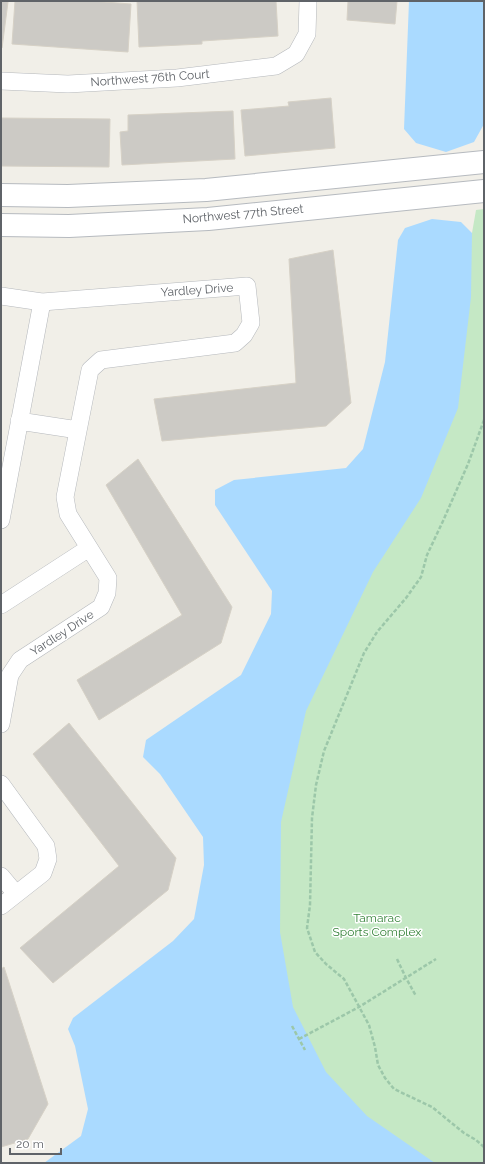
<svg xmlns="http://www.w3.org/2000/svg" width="485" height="1164" font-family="Raleway,sans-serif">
  <rect width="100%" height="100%" fill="#f1efe8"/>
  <path fill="#c5e8c5" d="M484 209V1163H423L358 1118 308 1061 269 944 275 793 472 233 476 210Z"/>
  <path fill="#aadaff" d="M409 1H484V124L474 142 446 152 416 143 404 129Z
    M432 219 461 222 472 233 471 297 458 408 421 498 373 572 306 711 281 822 280 932 293 1007 326 1072 367 1116 435 1163H44L81 1136 88 1109 75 1046 68 1029 73 1018 173 941 194 919 204 865 203 837 160 774 143 757 146 740 241 675 271 614 272 591 215 505V490L234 480 346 468 363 449 385 362 398 240 405 228Z"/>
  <path fill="#cccac5" stroke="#d6d1c6" d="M1 1 8 2 2 48H1Z
    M15 1H91L131 4 128 52 12 44Z
    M137 1H276L278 36 202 41V44L139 47Z
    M348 1H397L395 24 347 20Z
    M331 98 335 148 245 156 241 110 289 106 288 102Z
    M233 111 235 159 122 165 120 132 128 131V115Z
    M1 118 110 119 109 167 1 166Z
    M333 250 351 403 326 426 162 441 154 399 296 383 289 259Z
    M138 459 232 607 221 643 99 720 77 680 182 615 106 485Z
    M69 723 176 858 168 890 53 983 20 948 119 866 33 754Z
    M4 967 48 1104 28 1139 1 1147V969Z"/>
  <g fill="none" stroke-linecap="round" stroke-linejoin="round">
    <g stroke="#b5b8bc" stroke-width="18">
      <path id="street" d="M1 81 68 84 177 78 276 66 296 54 307 34 308 1
        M1 296 42 302 247 286 251 323 244 335 235 343 101 360 90 370 65 497 68 514 108 578 107 593 101 607 20 660 10 675 1 724
        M19 421 78 430
        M1 520 42 302
        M1 605 89 548
        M1 784 46 846 48 859 43 873 1 906
        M1 876 16 894"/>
    </g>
    <g stroke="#b6babf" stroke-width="24">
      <path id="secondary" d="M1 195 68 196 206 190 484 162
        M1 225 69 226 208 219 484 191"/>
    </g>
    <path stroke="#9cc7a9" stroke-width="2.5" stroke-dasharray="4 2" stroke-linecap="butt" d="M484 420 468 464 443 521 427 555 421 577 406 598 377 632 364 653 324 751 316 785 312 818 310 905 307 928 315 952 326 964 344 979 369 1025 375 1047 378 1065 385 1078 394 1089 432 1107 464 1133 476 1140 484 1147
      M397 959 406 978 416 996
      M292 1026 305 1050
      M299 1039 359 1007 436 959"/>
    <use href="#street" stroke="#fff" stroke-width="17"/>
    <use href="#secondary" stroke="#fff" stroke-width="22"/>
  </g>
  <g text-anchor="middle" stroke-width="3" stroke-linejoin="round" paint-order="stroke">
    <g font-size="12" fill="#5f6368" stroke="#fff">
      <text transform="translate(150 78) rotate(-4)" y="4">Northwest 76th Court</text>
      <text transform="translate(243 214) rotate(-5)" y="4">Northwest 77th Street</text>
      <text transform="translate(197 290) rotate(-4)" y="4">Yardley Drive</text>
      <text transform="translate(62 633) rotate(-33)" y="4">Yardley Drive</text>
    </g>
    <g font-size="12" fill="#348238" stroke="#fff">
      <text x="377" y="922">Tamarac<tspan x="377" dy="14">Sports Complex</tspan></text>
    </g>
  </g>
  <rect width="485" height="1164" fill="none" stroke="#5f6368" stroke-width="4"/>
  <path d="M10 1148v6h51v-6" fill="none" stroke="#5f6368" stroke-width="2"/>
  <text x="16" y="1148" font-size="12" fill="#5f6368" stroke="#ffffff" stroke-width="3" paint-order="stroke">20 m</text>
</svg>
